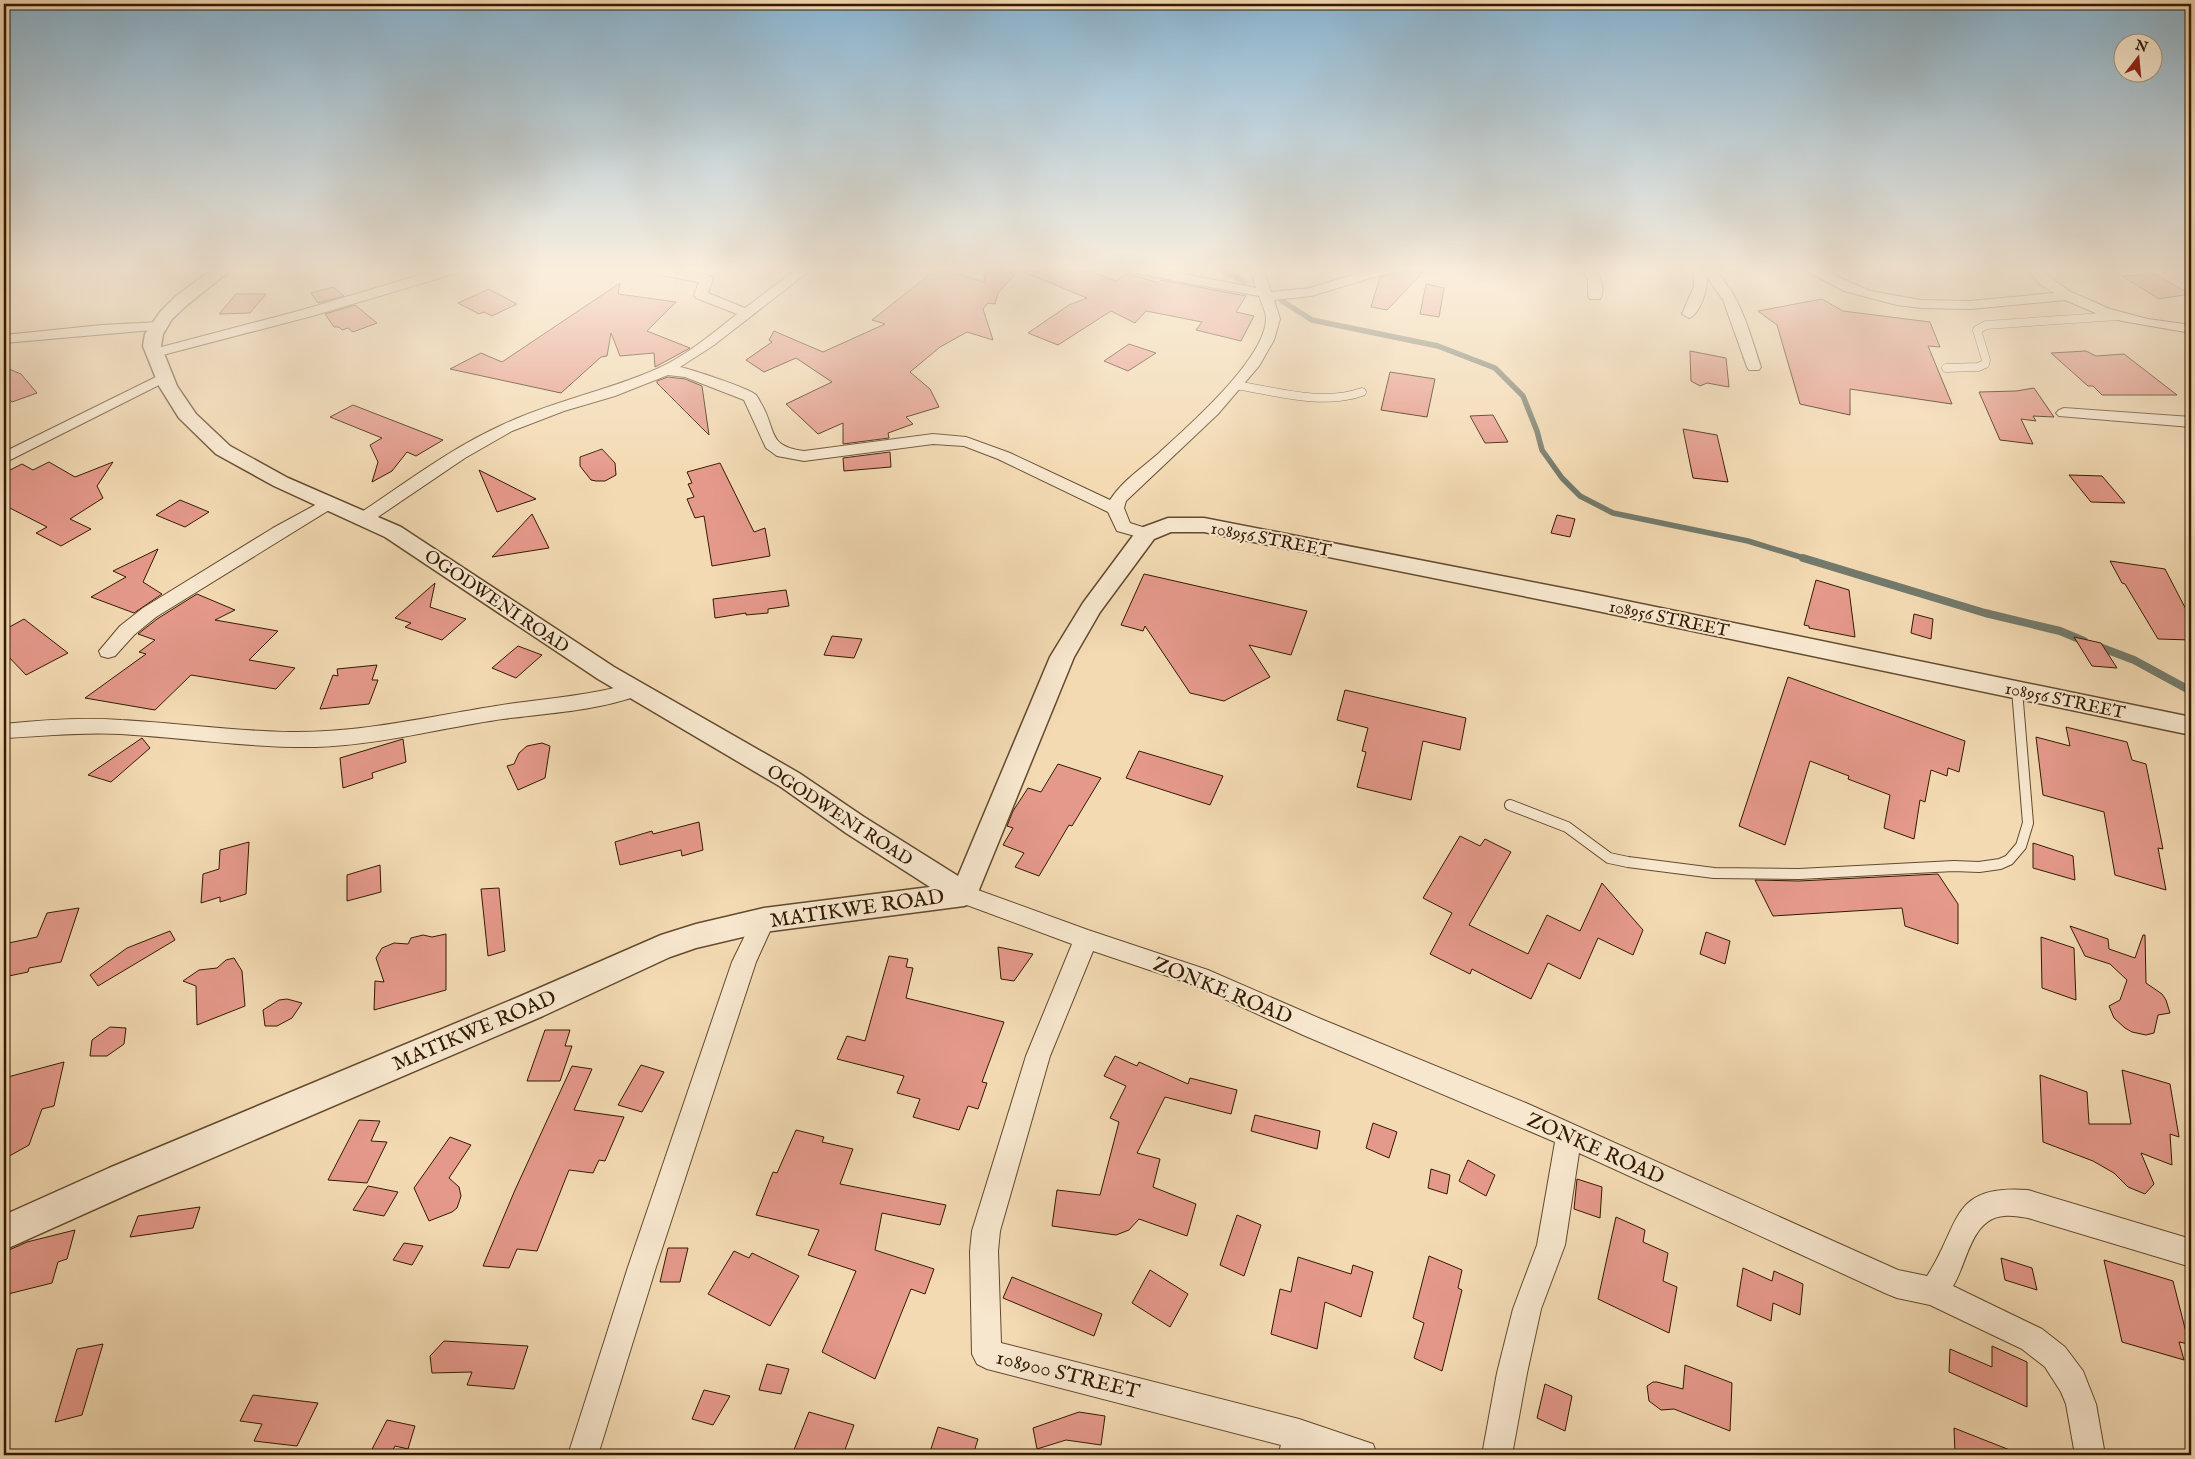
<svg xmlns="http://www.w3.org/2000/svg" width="2195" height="1459" font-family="'IM FELL English',serif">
  <rect width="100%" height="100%" fill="#f3dab3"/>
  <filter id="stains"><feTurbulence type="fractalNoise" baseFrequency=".004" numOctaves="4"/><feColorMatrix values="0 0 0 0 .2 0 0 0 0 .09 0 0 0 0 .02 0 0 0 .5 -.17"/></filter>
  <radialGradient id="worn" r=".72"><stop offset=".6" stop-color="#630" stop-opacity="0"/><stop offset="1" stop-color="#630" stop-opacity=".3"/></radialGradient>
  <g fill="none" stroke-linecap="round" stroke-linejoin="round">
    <path stroke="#737a6c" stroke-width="5.5" d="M1220 268 1245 282
      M1282 301 1312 320 1438 346 1495 368 1523 396 1537 431 1542 450 1562 478 1580 496 1613 513 1748 541 1807 559"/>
    <path stroke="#737a6c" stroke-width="8" d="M1803 558 1985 613 2060 631 2084 641
      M2097 646 2134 660 2191 691"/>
  </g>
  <path fill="#e5998b" stroke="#331a00" d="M938 268 984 282 986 268H1082L1116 281 1127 273 1158 283 1161 280 1246 296 1236 312 1254 316 1241 341 1196 330 1202 322 1146 311 1135 323 1111 311 1058 345 1028 333 1069 305 1087 298 1019 270 998 293 995 304 988 303 983 309 993 340 967 332 940 347 910 372 930 389 939 407 906 417 913 424 888 433 889 438 843 444V423L818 434 786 404 832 382 796 358 764 372 746 360 772 342 769 340 774 331 823 352 885 324 872 320Z
    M1397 268H1427L1387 310 1371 307 1380 277 1395 273Z
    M2155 274 2190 294 2159 299 2122 276Z
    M620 283 618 294 676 302 647 331 690 348 655 367 654 353 620 356 611 333 607 356 601 357 561 393 450 369 481 353 502 362Z
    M1426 284 1444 288 1439 317 1420 314Z
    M333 287 344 296 318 303 311 293Z
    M489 289 517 304 492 316 484 312 479 314 458 303Z
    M236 294H266L250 313 219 314Z
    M1822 299 1843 311 1930 322 1940 347 1928 346 1952 404 1850 389V415L1800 404 1777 325 1758 311Z
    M355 305 377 323 353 332 348 328 342 330 339 327H334L325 314Z
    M1129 344 1156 353 1128 371 1104 361Z
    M1690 351 1726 358 1729 387 1707 383 1700 386 1691 381Z
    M2086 351 2096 356 2124 354 2177 395H2102L2093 386H2088L2051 353Z
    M4 367 21 374 37 393 12 402 4 395Z
    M1390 372 1435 379 1427 417 1381 410Z
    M668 377 685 379 702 386 709 435 657 383V381Z
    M2034 388 2054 417 2033 416 2036 421 2021 419 2033 444 2000 440 1979 392 2016 391Z
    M353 405 443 440 416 456 407 452 392 471 372 482 378 462 370 445 382 438 330 417Z
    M1493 415 1508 442 1485 443 1470 416Z
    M1683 429 1717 435 1728 482 1693 478Z
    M602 449 615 463 616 475 605 481H596L591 480 580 466V457Z
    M890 452 891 467 844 471 843 458Z
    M49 462 75 477 113 462 97 486 103 498 70 519 91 529 61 546 36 533 47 527 4 505V473L22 464 33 470Z
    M720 463 754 532 765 528 770 556 712 566 704 516 695 518 687 499 694 497 688 484 692 483 687 472Z
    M479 470 536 499 497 512Z
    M2069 475 2102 476 2125 503 2091 502Z
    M180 500 209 512 185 527 156 515Z
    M532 514 549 548 492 557Z
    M1557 515 1575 519 1570 537 1551 533Z
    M158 549 143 582 162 594 134 613 91 597 126 577 113 571Z
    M2110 561 2165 569 2191 619V640L2158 639 2125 584 2122 583Z
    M1144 574 1307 611 1291 655 1249 645 1270 677 1224 701 1190 693 1145 626 1143 631 1121 625Z
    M1816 580 1849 590 1855 637 1809 628V626L1804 625Z
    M435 583 430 607 466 619 442 640 405 627 411 623 395 618Z
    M786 590 789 606 768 609V613L746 615V613L715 618 713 599Z
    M197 594 235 610 215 620 278 631 249 660 295 668 276 689 191 675 155 710 85 698 146 654 139 652 155 640 138 634 157 619Z
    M1914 614 1933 619 1931 639 1911 633Z
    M24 619 68 653 26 675 4 652V630Z
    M832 636 862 639 854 658 824 655Z
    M2074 637 2101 643 2117 668 2092 666Z
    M518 646 542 655 516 678 492 668Z
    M377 665 372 680H378L369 704 320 709 333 675 338 676 337 669Z
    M1788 677 1965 741 1959 772 1948 768 1947 776 1931 770 1925 802 1920 800 1914 839 1884 828 1890 795 1848 779 1849 776 1810 761 1785 845 1739 826Z
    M1345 690 1466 718 1460 750 1423 741 1411 800 1357 787 1366 752 1362 751 1368 728 1337 720Z
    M2066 727 2127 742 2132 760 2146 764 2163 849 2158 848 2166 890 2115 875 2104 812 2043 795 2036 737 2070 746Z
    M142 738 150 748 111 782 88 775Z
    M403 739 406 762 372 773 373 778 343 788 340 758Z
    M542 743 550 746 545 778 518 790 507 766 514 764 519 753 527 746Z
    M1139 751 1223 776 1210 805 1126 778Z
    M1058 764 1101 778 1072 826 1069 825 1039 876 1015 867 1024 853 1003 845 1013 828 1007 826 1013 811 1028 788 1041 792Z
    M699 822 703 850 682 856 681 850 620 865 615 842 652 831 653 834Z
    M1460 836 1480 846 1485 839 1511 852 1469 925 1528 954 1547 915 1580 931 1602 883 1643 930 1633 955 1598 938 1580 979 1548 963 1531 999 1472 969 1470 974 1430 954 1452 913 1423 898Z
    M249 842 246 894 220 902V897L201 903 203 874 219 869 220 850Z
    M2033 843 2073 856 2075 880 2033 868Z
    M380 865 381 892 347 901V875Z
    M1938 874 1958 904V944L1905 926 1902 908 1773 916 1755 880 1799 881Z
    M499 888 505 951 488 956 481 889Z
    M79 908 61 962 29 968 28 972 4 977V944L37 937 47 913Z
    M2070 926 2108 939 2109 949 2135 958 2143 935H2145L2146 983 2162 994 2166 1000 2170 1013 2158 1015 2154 1033 2146 1035 2132 1032 2125 1028 2114 1018 2109 1006 2120 1000 2127 980 2110 964 2085 956Z
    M170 931 175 940 98 986 90 975 127 948Z
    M1706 932 1730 941 1725 964 1700 954Z
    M446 934V990L374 1010 375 981 384 982 376 958 382 948 394 943 408 944 411 938 423 935 432 937Z
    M2041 937 2074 948 2076 1000 2042 988Z
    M998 947 1033 954 1014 981 1001 979Z
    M889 956 908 959 906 967 913 968 906 998 1004 1022 982 1082 987 1083 978 1109 968 1106 959 1130 913 1117 920 1099 897 1093 904 1076 837 1059 847 1036 865 1041Z
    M234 958 242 971 245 1006 197 1025 196 986 183 981 199 970 217 968 226 960Z
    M287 999 302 1003 292 1018 277 1026H265L263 1010 279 1000Z
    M110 1027 126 1028 124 1044 107 1056H90L92 1040Z
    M545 1030H570L565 1046H572L560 1081H527Z
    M1115 1056 1137 1066 1139 1062 1188 1084 1190 1078 1237 1090 1231 1114 1165 1097 1137 1153 1160 1159 1153 1187 1196 1204 1187 1236 1139 1219 1129 1230 1116 1235 1052 1226 1057 1190 1100 1195 1119 1122 1110 1118 1126 1086 1104 1076Z
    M64 1062 54 1106 42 1109 29 1145 4 1159V1078Z
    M641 1065 664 1072 642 1112 618 1105Z
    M572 1066 592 1069 574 1110 624 1117 605 1161 599 1160 593 1173 569 1170 537 1251 517 1249 509 1268 483 1266 515 1190Z
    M2122 1070 2170 1084 2179 1137 2170 1134 2172 1165 2141 1153 2154 1184 2145 1194 2128 1187 2114 1173 2093 1161 2043 1142 2040 1075 2087 1092 2089 1124H2131Z
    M1255 1115 1320 1131 1317 1149 1251 1131Z
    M359 1120 380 1121 371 1141 387 1142 367 1183 328 1180Z
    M1373 1123 1397 1132 1389 1158 1366 1148Z
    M796 1130 824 1137 822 1142 853 1149 840 1184 946 1205 940 1225 882 1213 875 1250 934 1269 925 1294 911 1289 875 1379 822 1352 856 1271 808 1255 819 1230 756 1215 773 1172 777 1173Z
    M450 1137 471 1145 449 1178 459 1187 461 1196 457 1208 452 1212 429 1221 414 1188Z
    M1468 1160 1495 1175 1486 1196 1459 1181Z
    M1431 1169 1450 1175 1447 1194 1428 1188Z
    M1577 1179 1602 1187 1600 1218 1574 1209Z
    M368 1186 398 1192 384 1216 353 1210Z
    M200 1207 193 1228 130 1237 138 1216Z
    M1237 1215 1261 1225 1244 1276 1220 1265Z
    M1616 1217 1645 1230 1643 1242 1668 1253 1663 1281 1677 1287 1669 1333 1598 1299Z
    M75 1230 67 1259 58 1262 52 1283 4 1295V1257L7 1256 9 1250 27 1242Z
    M404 1243 423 1246 412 1265 393 1260Z
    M668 1248H688L680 1282H660Z
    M734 1251 749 1258 752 1253 799 1276 770 1326 708 1294Z
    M1429 1256 1462 1270 1458 1288 1462 1290 1442 1371 1414 1358 1424 1323 1413 1318Z
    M1298 1257 1351 1274 1353 1265 1373 1272 1361 1317 1325 1302 1317 1349 1271 1334 1280 1289 1291 1292Z
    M2001 1258 2032 1268 2037 1290 2005 1280Z
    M2104 1260 2173 1281 2189 1344 2179 1342 2184 1360 2122 1342Z
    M1743 1268 1772 1281 1774 1271 1803 1284 1800 1315 1773 1303 1771 1321 1737 1306Z
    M1150 1270 1188 1294 1170 1327 1132 1303Z
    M1012 1277 1102 1314 1094 1336 1003 1298Z
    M444 1341 528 1346 514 1389 467 1385 472 1372 432 1373 430 1356Z
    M103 1344 82 1415 55 1422 77 1349Z
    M1992 1346 2027 1362V1407L1949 1372 1950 1349 1992 1367Z
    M767 1364 789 1369 781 1394 759 1390Z
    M1685 1365 1732 1383 1730 1431 1674 1409 1661 1410 1649 1401 1647 1386 1653 1382H1657L1683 1389Z
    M1545 1384 1572 1396 1565 1431 1537 1418Z
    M704 1390 730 1396 713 1425 692 1419Z
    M253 1395 318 1403 297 1446 254 1441 262 1424 240 1421Z
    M809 1412 854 1425 843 1455H792Z
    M1079 1412 1105 1416 1101 1445 1066 1440 1037 1449 1033 1428Z
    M387 1420 415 1426 408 1449 395 1446 390 1455H369Z
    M938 1427 978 1439 973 1455H929Z
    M1954 1428 2020 1454V1455H1955Z"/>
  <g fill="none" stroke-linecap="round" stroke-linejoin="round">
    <g stroke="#634a2d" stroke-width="9">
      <path id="service-far1" d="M1946 368 1978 367 1985 364 1986 360 1977 330 1986 325 2118 316
        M1235 385C1275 391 1322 406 1362 392"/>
    </g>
    <g stroke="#634a2d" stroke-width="12">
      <path id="service" d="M1510 805 1567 827 1609 858 1628 862 1714 873 1799 874 1954 866 1979 867 2000 864 2009 860 2021 846 2028 823 2017 690"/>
    </g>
    <g stroke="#634a2d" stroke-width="2">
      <path id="minor" d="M443 268H465L464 271 312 316 155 357 148 353 150 350 302 310Z
        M638 268H669L711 276 713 279 708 293 745 308 798 268H813L714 345 680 367C690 369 749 388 756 395 758 397 760 402 762 405 777 432 767 446 804 451L933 434 966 437 1010 453 1110 500C1122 481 1142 468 1159 453 1187 427 1268 357 1266 317 1265 310 1261 302 1259 296L1129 272 1123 268H1153L1256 288 1250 268H1263L1271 292 1310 288 1374 268H1395L1394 271 1311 296 1274 300 1280 319 1274 340 1259 366 1218 414 1126 501 1124 508 1130 523 1152 530 1155 534 1152 538 1146 539 1117 531 1108 512 998 459 964 446 933 444 804 461 777 456 766 448 744 400 685 377 668 375 615 396 564 411 512 431 465 458 369 523 363 524 357 523 355 519 357 515C404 484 451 448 502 425 552 401 608 391 659 368 687 355 713 333 737 314L696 298 694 295 699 282 644 272Z
        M1580 268H1593C1601 277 1606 288 1600 299H1590L1588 296V279Z
        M1693 268H1712C1741 294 1749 332 1761 367L1759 370H1749L1747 367 1723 300 1707 277C1708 288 1700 315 1689 318L1682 314 1694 286Z
        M1801 268H1818L1870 291 1921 300 1970 301 2054 293 2041 285 2024 268H2038L2069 291 2110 309 2148 319 2191 325V333L2122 321 2100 315 2065 300 1970 309 1921 308 1897 305 1844 291Z
        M159 322 166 326 164 329 4 343V335L102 325Z
        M164 373 169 374 171 377 169 380 4 463V452Z
        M2064 408 2191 417V427L2059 416 2056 413 2059 410Z
        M328 498 334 499 336 503 334 507 156 617 134 635 115 656 108 658 101 656 99 651 120 626 143 608 273 528Z
        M633 683 640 685 643 690 640 695C595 711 549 713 503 719 440 728 380 745 316 747 251 748 186 738 121 734 81 732 43 736 4 738V724C43 720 82 717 121 720 177 723 233 731 290 732 360 733 427 717 496 706 543 698 587 697 633 683Z
        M964 885 1088 930 1208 970 1321 1019 1526 1103 1898 1270 1927 1276C1961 1225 1949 1184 2028 1190L2191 1239V1267L2028 1218C2020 1217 2012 1215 2004 1216 1971 1218 1967 1264 1953 1286L2042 1329 2065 1347 2083 1371 2096 1404 2105 1455H2075L2066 1404 2061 1392 2045 1367 2022 1349 1930 1305 1897 1298 1887 1294 1579 1153 1565 1245 1541 1309 1527 1373 1512 1455H1482L1497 1373 1513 1309 1537 1245 1555 1142 1303 1035 1194 985 1093 951 1050 1056 1000 1231 998 1251 1001 1343 1299 1419 1373 1444 1377 1455H1317L1309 1453 1308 1455H1278L1281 1445 987 1369 977 1364 972 1354 970 1251 972 1231 1026 1056 1072 944 956 901 953 894 956 887Z
        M764 910 772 913 775 920 756 962 656 1267 598 1455H568L628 1267 732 962 756 913Z"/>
    </g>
    <g stroke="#634a2d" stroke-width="3">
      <path id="tertiary" d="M214 268H233L187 305 172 319 163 334 161 346 177 386 196 414 230 446 288 478 401 527 614 667 799 773 864 817 958 876 1050 657 1083 603 1138 529 1168 518H1204L1583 592 2191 717V735L1583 608 1204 532H1171L1154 539 1100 612 1074 657 974 902 964 906 764 932 696 948 670 957 543 1016 133 1192 4 1250V1215L109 1168 521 996 661 935 696 924 764 908 930 887 846 833 781 787 598 679 385 537 274 486 216 454 179 418 159 386 143 346 145 334 160 312 175 297Z"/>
    </g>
    <use href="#service-far1" stroke="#f7e7ce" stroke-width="8"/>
    <use href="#service" stroke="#f7e7ce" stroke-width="10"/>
    <use href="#minor" fill="#f7e7ce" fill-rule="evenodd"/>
    <use href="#tertiary" fill="#f7e7ce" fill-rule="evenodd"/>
  </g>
  <linearGradient id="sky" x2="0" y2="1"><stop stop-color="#8ab6d3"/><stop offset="0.57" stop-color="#faeedd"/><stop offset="1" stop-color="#faeedd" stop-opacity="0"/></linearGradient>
  <rect width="2195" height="473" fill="url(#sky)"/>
  <g text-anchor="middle" stroke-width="4" stroke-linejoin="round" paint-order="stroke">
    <g font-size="18" fill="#331a00" stroke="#f7e7ce">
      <text transform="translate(1271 539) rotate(11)" y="6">108956 STREET</text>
      <text transform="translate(497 601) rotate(34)" y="6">OGODWENI ROAD</text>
      <text transform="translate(1669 618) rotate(12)" y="6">108956 STREET</text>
      <text transform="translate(2065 700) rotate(12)" y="6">108956 STREET</text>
      <text transform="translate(840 815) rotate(33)" y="6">OGODWENI ROAD</text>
    </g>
    <g font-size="21" fill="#331a00" stroke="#f7e7ce">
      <text transform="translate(857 908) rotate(-8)" y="7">MATIKWE ROAD</text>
      <text transform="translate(1223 990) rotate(22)" y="7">ZONKE ROAD</text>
      <text transform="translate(474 1030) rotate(-23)" y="7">MATIKWE ROAD</text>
      <text transform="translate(1596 1148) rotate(24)" y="7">ZONKE ROAD</text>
      <text transform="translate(1068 1374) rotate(14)" y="7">108900 STREET</text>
    </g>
  </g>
  <rect width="2195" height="1459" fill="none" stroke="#f3dab3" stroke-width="20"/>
  <rect x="5" y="5" width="2185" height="1449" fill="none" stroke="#331a00" stroke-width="2.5"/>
  <rect x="10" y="10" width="2175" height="1439" fill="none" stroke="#331a00"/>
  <g transform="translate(2138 58) rotate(16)"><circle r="24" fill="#f7e7ce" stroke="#a9957c"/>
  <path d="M0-4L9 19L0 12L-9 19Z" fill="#8f2418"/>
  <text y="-8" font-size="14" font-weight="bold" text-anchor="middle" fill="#331a00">N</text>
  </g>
  <rect width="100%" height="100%" filter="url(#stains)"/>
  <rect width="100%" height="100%" fill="url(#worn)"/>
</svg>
